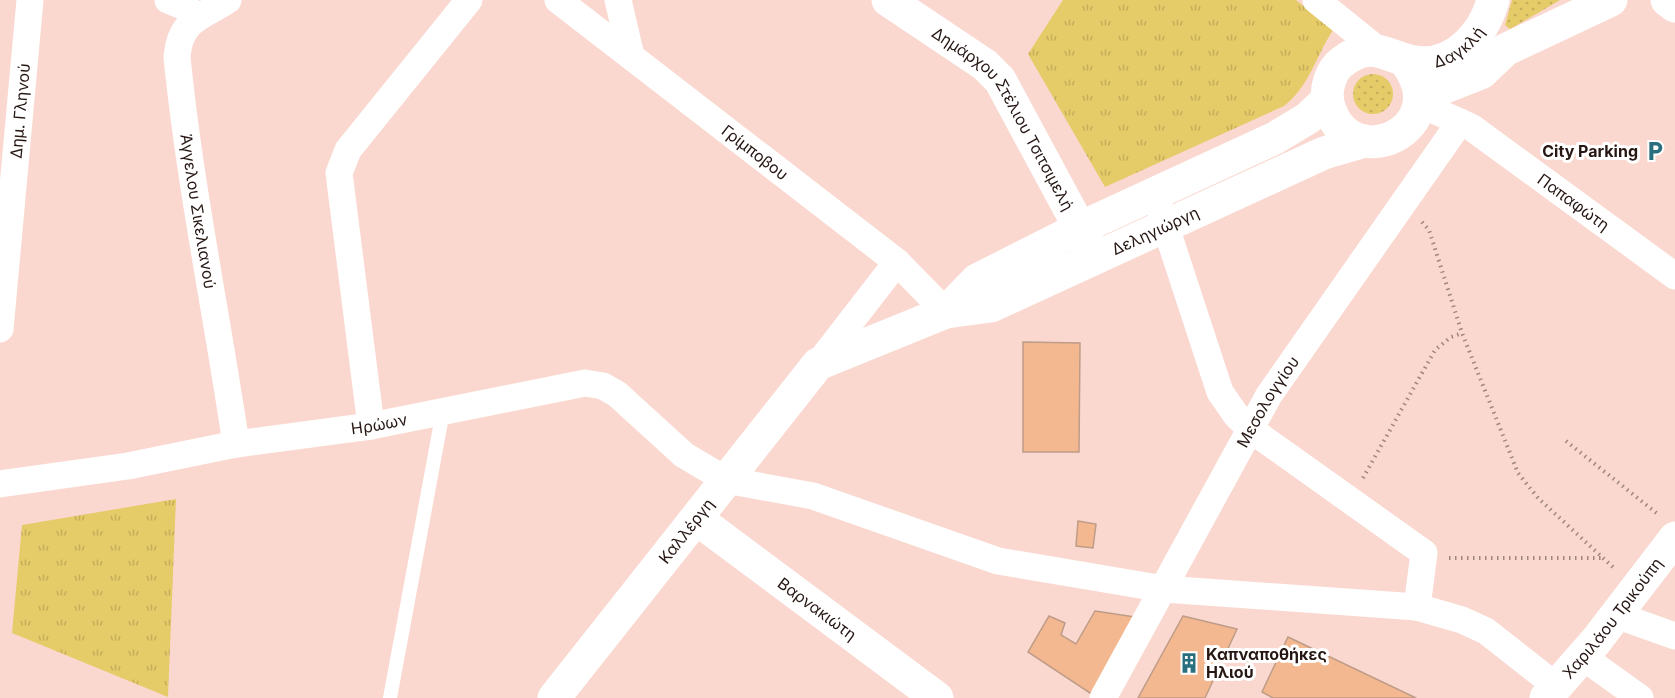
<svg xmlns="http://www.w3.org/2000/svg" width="1675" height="698" font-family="Inter,sans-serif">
  <defs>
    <pattern id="grass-dots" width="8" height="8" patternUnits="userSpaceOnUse" patternTransform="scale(1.5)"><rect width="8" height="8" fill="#e6cb69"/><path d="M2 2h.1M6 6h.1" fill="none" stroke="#c5ae5a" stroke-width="1.8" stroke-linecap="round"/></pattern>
    <pattern id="park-tufts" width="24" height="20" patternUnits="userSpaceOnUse" patternTransform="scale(1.5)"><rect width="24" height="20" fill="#e6cb69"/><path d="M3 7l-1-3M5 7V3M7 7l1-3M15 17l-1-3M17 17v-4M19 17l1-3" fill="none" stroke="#c5ae5a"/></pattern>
  </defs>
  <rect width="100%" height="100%" fill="#fad8cf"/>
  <path fill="url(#grass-dots)" d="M1512 0H1560L1510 29 1505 25Z
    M1353 94a20 20 0 1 1 40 0a20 20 0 1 1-40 0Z"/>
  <path fill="url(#park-tufts)" d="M1063 0H1296L1333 30C1316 56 1309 87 1284 106L1105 187 1028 54Z
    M176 499 168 697 12 633 22 525Z"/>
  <path fill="#f4b891" stroke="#be9c87" stroke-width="1.5" d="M1023 342 1080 343 1079 452H1023Z
    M1078 521 1096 524 1093 548 1076 546Z
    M1095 611 1142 618 1096 697 1028 652 1049 616 1065 623 1061 635 1076 644Z
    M1183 616 1237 629 1205 698H1138Z
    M1288 637 1416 698H1273L1262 692Z"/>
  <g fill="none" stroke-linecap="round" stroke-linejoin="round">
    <path stroke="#a0867f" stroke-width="4" stroke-dasharray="1.5 4.5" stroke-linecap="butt" d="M1422 222 1429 230 1462 333 1518 473 1538 498 1615 569
      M1566 441 1659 515
      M1363 478 1435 350 1451 337 1462 333
      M1449 558H1603"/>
    <path stroke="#fff" stroke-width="14" d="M390 698 443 411"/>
    <g stroke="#fff" stroke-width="27">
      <path d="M168 0 185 7 198 17"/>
      <path id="s1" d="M228 0C201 18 180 19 177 57 190 187 217 315 236 444"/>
      <path id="s2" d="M558 0 897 262 946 312"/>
      <path d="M618 0 631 56"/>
      <path d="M1316 0 1377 49"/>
      <path id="s3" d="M1420 104 1471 127 1675 276"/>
      <path d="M1159 206 1220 392 1236 415 1250 429 1424 553 1417 607"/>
      <path id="s4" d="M0 329 30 0"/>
      <path d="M818 364 897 262"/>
      <path d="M371 426 339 173 348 150 469 0"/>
      <path id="s5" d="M0 484 128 466 236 444 371 426 585 383 603 386 617 394 684 455 726 480 813 496 998 561 1164 589 1417 607 1462 620 1486 631 1556 686"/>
      <path d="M1616 615 1675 636"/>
      <path d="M1583 657 1640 698"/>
      <path id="s6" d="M1103 698 1269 395 1460 122"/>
    </g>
    <g stroke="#fff" stroke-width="33">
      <path id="s7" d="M888 0 985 65 1000 80 1090 247"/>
      <path d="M1667 0 1675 6"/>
      <path id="s8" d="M1404 60C1460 128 1348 181 1328 103 1325 89 1331 70 1342 62 1373 38 1385 57 1415 62 1454 68 1484 34 1493 0"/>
      <path d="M1420 97 1481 73 1505 50 1611 0"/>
      <path d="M946 312 977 280 1080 228 1275 138 1308 118 1327 100"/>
      <path id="s9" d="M697 519 937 698"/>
      <path id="s10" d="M554 698 818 364 946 312 991 306 1324 153 1365 141"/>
      <path id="s11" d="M1546 698 1596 641 1675 538"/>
    </g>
  </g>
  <defs>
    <g id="parking-bare" transform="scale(1.62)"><path d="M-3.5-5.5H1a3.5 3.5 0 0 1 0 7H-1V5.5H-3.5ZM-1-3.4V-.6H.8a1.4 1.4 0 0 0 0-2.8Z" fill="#2a6f7e" stroke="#fff" stroke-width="2.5" paint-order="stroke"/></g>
    <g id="building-bare" transform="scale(1.62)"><path d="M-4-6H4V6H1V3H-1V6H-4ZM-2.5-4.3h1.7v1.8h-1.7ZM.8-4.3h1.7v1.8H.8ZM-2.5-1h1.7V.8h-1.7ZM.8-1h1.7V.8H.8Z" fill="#2a6f7e" stroke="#fff" stroke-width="2.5" paint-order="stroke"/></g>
  </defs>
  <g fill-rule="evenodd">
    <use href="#parking-bare" x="1655" y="151"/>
    <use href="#building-bare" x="1189" y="663"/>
  </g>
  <g text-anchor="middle" stroke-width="6" stroke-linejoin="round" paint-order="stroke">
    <g font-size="16" fill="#261713" stroke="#fff">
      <text dy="6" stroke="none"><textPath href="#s8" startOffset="348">Δαγκλή</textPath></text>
      <text dy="6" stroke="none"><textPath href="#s4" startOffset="219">Δημ. Γληνού</textPath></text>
      <text dy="6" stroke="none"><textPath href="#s7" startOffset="170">Δημάρχου Στέλιου Τσιτσιμελή</textPath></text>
      <text dy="6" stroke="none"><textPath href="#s2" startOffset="249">Γρίμποβου</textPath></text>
      <text dy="6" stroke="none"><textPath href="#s3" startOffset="183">Παπαφώτη</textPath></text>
      <text dy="6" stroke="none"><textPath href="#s1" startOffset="237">Άγγελου Σικελιανού</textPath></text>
      <text dy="6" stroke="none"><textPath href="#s10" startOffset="790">Δεληγιώργη</textPath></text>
      <text dy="6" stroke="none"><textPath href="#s6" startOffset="339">Μεσολογγίου</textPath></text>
      <text dy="6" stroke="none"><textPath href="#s5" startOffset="384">Ηρώων</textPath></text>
      <text dy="6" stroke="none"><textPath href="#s10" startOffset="213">Καλλέργη</textPath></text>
      <text dy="6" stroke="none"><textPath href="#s9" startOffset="150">Βαρνακιώτη</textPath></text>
      <text dy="6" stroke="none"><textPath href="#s11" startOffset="104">Χαριλάου Τρικούπη</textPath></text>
    </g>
    <g font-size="16" font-weight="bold" fill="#261713" stroke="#fff" text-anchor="end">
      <text x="1638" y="157">City Parking</text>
      <text x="1206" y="660" text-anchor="start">Καπναποθήκες<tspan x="1206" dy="18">Ηλιού</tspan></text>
    </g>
  </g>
</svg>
